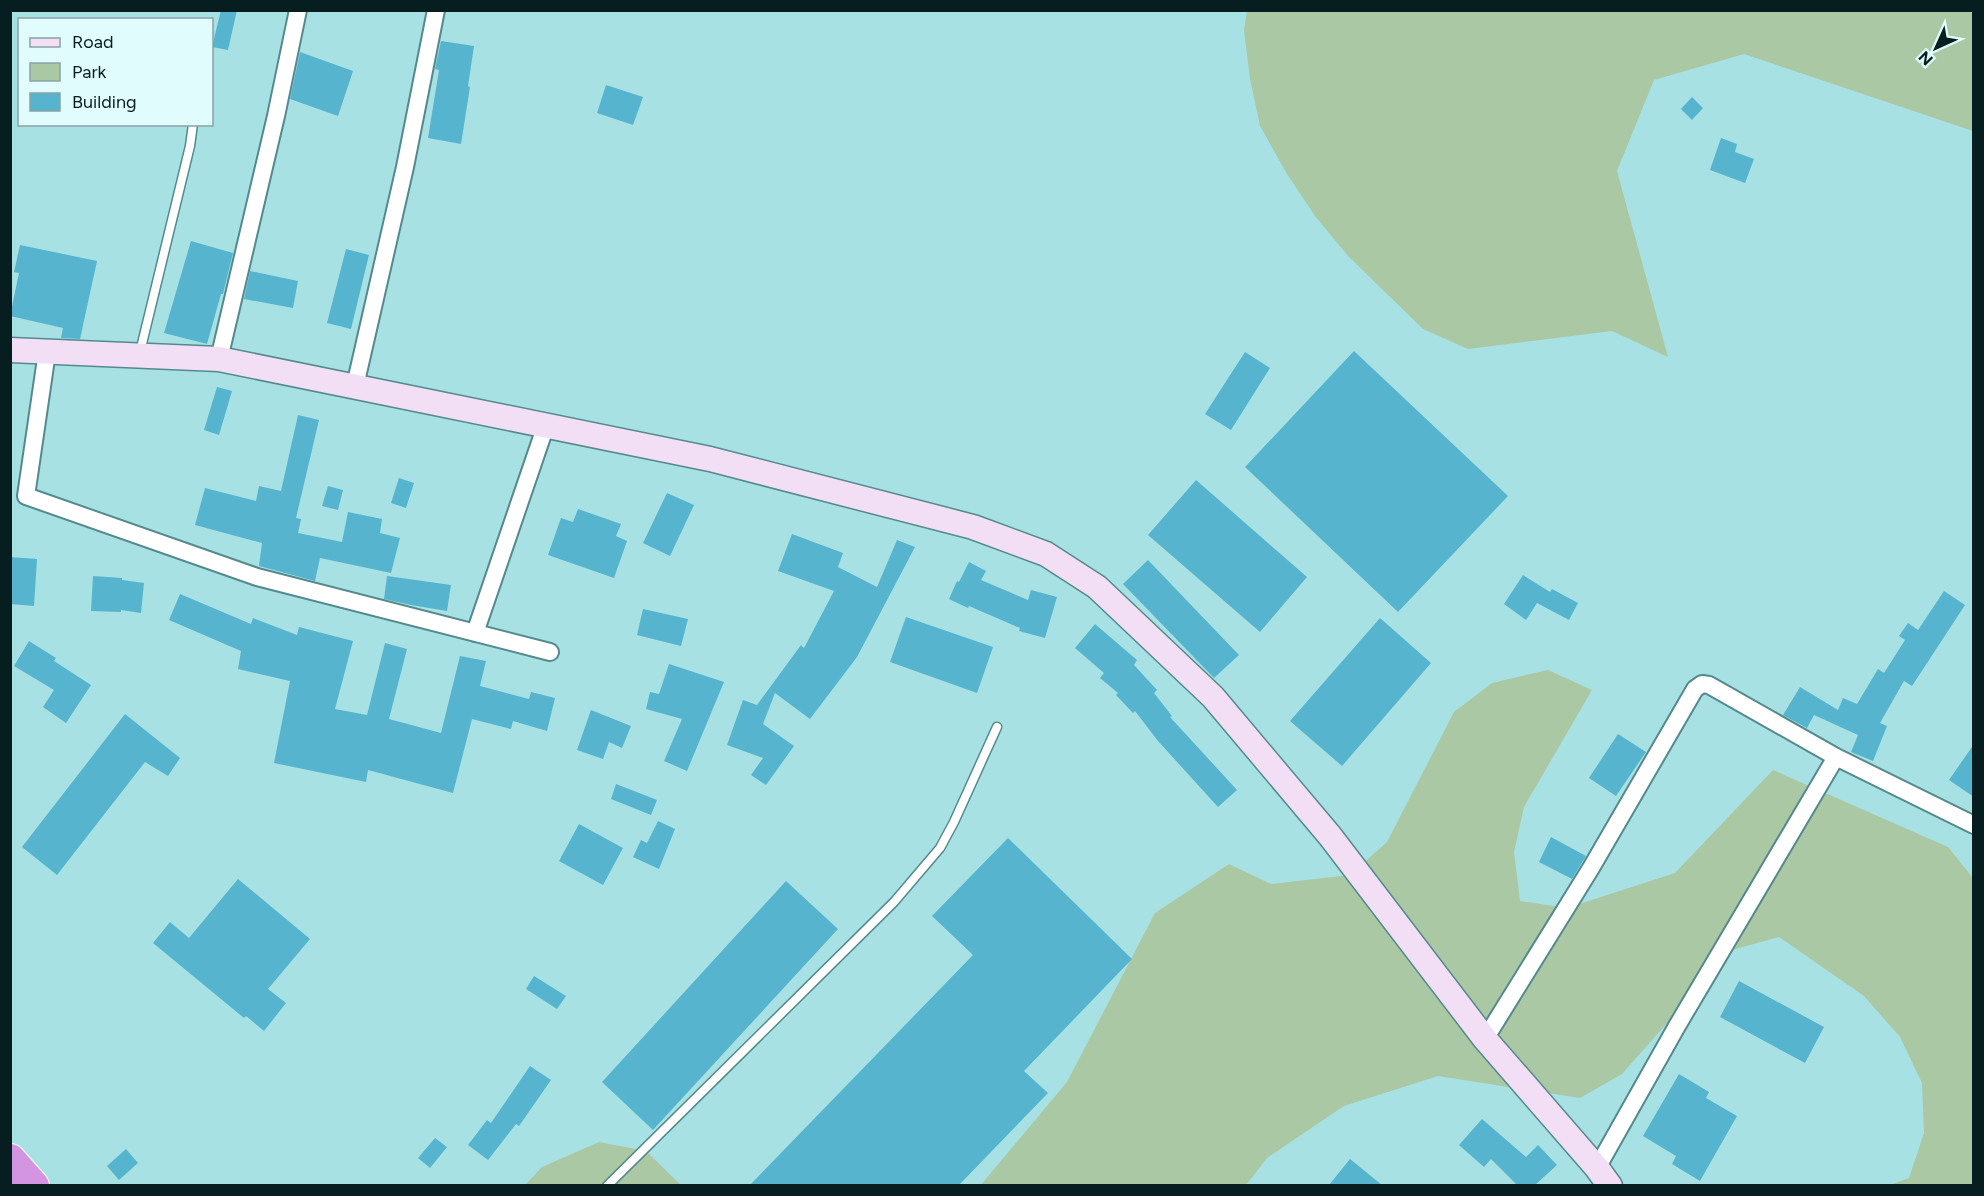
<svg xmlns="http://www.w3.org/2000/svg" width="1984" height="1196" font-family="Figtree,sans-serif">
  <rect width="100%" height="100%" fill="#a8e1e3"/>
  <path fill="#aac8a3" d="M1247 11H1973V131L1744 54 1654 80 1617 171 1668 357 1612 331 1468 349 1423 329 1348 256 1315 216 1287 174 1260 126 1250 79 1244 30Z
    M1548 670 1592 690 1524 807 1514 852 1520 901 1567 908 1675 873 1773 770 1948 847 1973 878V1185H1890L1909 1178 1924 1133 1922 1083 1900 1037 1864 996 1779 937 1732 950 1622 1074 1580 1098 1438 1076 1344 1106 1267 1158 1246 1185 980 1186 1067 1082 1155 913 1229 864 1271 884 1350 875 1387 842 1454 712 1492 683Z
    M599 1142 646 1151 681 1185 524 1186 542 1167Z"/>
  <path fill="#56b4cf" d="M221 10H237L228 50 212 47Z
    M441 41 474 46 468 86 470 87 461 144 428 138 439 70 435 69Z
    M300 52 353 71 338 116 290 99Z
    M606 85 643 97 633 125 597 113Z
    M1692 97 1703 108 1692 120 1681 109Z
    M1721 138 1737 144 1735 152 1754 159 1745 183 1710 170Z
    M191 241 233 253 223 294H221L207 344 164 333Z
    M20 245 97 261 80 339 61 338 63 328 10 316 19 273 14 272Z
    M346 249 369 255 351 329 327 323Z
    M250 271 298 281 293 308 244 299Z
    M1354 351 1508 496 1398 612 1245 467Z
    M1245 352 1270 368 1231 430 1205 414Z
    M217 387 232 391 219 435 204 430Z
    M298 415 319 420 296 518 301 519 298 533 342 542 348 512 382 519 380 533 400 538 391 573 320 558 315 581 259 566 262 543 195 525 205 488 256 501 259 486 281 491Z
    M399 478 414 483 406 508 391 503Z
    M1196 480 1307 577 1260 632 1148 535Z
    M328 486 343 490 338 510 322 506Z
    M667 493 694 505 670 556 643 543Z
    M578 509 621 524 616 536 627 541 614 578 548 555 561 518 573 522Z
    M792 534 843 553 838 567 877 587 897 540 915 547 857 657 810 719 775 693 763 724 794 746 766 785 751 775 763 758 727 745 743 700 757 705 801 645 804 648 834 591 778 571Z
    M10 557 37 559 34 606 10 604Z
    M1148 560 1239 655 1214 678 1123 584Z
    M969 562 986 571 981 580 1028 600 1031 590 1057 597 1045 638 1019 631 1020 628 969 606 968 608 949 599 957 581 959 582Z
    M1523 575 1550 592 1552 589 1578 603 1569 620 1537 603 1526 620 1504 604Z
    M93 576 122 578V580L144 583 141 613 121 610V612L91 611Z
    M387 576 451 585 447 611 411 605 384 599Z
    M1944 591 1965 605 1912 686 1904 681 1880 723 1887 726 1873 761 1851 752 1858 735 1814 715 1807 728 1783 715 1800 687 1838 710 1843 698 1857 704 1878 669 1884 673 1905 640 1899 636 1908 623 1918 630Z
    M180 594 251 624 253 618 297 635 299 627 353 641 335 709 367 715 385 643 407 649 389 719 441 733 460 656 486 661 480 686 529 699 531 692 555 698 547 731 513 721 511 729 472 719 453 793 368 770 366 782 274 763 290 681 238 669 241 651 169 620Z
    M643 609 688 619 681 646 637 635Z
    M906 617 993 647 977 693 890 662Z
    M1380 618 1431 663 1342 766 1290 721Z
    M1095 624 1137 660 1134 665 1157 690 1154 693 1172 716 1170 717 1237 790 1218 807 1158 741 1135 711 1133 713 1116 695 1118 693 1100 678 1104 673 1075 648Z
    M29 641 56 658 54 661 91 685 66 723 43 707 54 690 14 666Z
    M669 664 724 682 687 771 664 761 682 719 646 709 650 692 659 694Z
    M591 710 631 726 622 748 609 742 603 759 577 750Z
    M125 714 180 758 168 776 145 762 57 875 22 847Z
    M1618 734 1646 752 1616 796 1589 778Z
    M1974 744V797L1949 780Z
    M616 784 657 800 651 815 611 799Z
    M658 821 675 829 659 869 633 857 641 840 647 843Z
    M579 824 623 848 603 885 559 861Z
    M1551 837 1586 856 1572 879 1539 862Z
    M1008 838 1132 959 1024 1071 1048 1093 959 1185H750L973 955 932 916Z
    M238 879 310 939 268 989 286 1003 264 1031 246 1016 244 1018 153 943 170 922 189 938Z
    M786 881 838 929 653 1130 602 1082Z
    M534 976 566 996 557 1009 526 989Z
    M1739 981 1824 1027 1805 1063 1720 1017Z
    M530 1066 551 1080 519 1126 516 1124 488 1160 468 1145 487 1120 491 1123Z
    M1679 1074 1709 1092 1706 1098 1737 1116 1700 1181 1672 1164 1676 1156 1643 1136Z
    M1482 1119 1526 1157 1538 1145 1557 1165 1535 1185H1517L1491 1159 1484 1167 1459 1145Z
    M435 1138 447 1147 430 1168 418 1158Z
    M126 1149 138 1163 119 1180 107 1166Z
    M1350 1159 1382 1185H1329Z"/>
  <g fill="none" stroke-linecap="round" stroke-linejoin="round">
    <g stroke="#548a8d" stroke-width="11">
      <path id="lane" d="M140 352 190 146 193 124
        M607 1186 894 902 940 848 954 822 997 727"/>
    </g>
    <g stroke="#548a8d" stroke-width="20">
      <path id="street" d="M47 352 26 496 257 577 550 652
        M219 359 276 116 298 10
        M355 386 405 167 436 10
        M475 633 546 425
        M1485 1039 1591 868 1695 689 1702 684 1709 685 1836 757 1974 825
        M1597 1168 1677 1026 1836 757"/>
    </g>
    <g stroke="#548a8d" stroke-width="27">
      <path id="secondary" d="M10 350 219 359 710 459 973 527 1046 554 1097 587 1213 697 1330 836 1485 1039 1597 1168 1610 1186"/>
    </g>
    <g stroke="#fff" stroke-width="34">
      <path id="highway" d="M10 1160 33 1186"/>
    </g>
    <use href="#lane" stroke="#fff" stroke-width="8"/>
    <use href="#street" stroke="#fff" stroke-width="16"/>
    <use href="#secondary" stroke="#f2dff6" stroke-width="24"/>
    <use href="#highway" stroke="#d395e2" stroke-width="32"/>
  </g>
  <rect width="1984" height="1196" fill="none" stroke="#071e20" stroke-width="24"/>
  <rect x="18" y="18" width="195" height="108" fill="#e0fcfd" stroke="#89a3a5" stroke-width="1.5"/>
  <rect x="30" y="38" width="30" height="9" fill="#f2dff6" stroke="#89a3a5" stroke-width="1.5"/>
  <text x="72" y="48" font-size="18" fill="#071e20">Road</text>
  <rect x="30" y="63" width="30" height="18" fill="#aac8a3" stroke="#89a3a5" stroke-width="1.5"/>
  <text x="72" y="78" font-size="18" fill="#071e20">Park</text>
  <rect x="30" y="93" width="30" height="18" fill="#56b4cf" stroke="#89a3a5" stroke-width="1.5"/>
  <text x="72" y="108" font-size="18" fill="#071e20">Building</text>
  <g transform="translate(1936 48) rotate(225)" stroke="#e0fcfd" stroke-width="4.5" paint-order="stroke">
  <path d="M0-4.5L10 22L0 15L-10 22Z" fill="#071e20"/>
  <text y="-9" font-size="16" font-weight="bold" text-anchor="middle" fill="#071e20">N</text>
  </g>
</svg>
